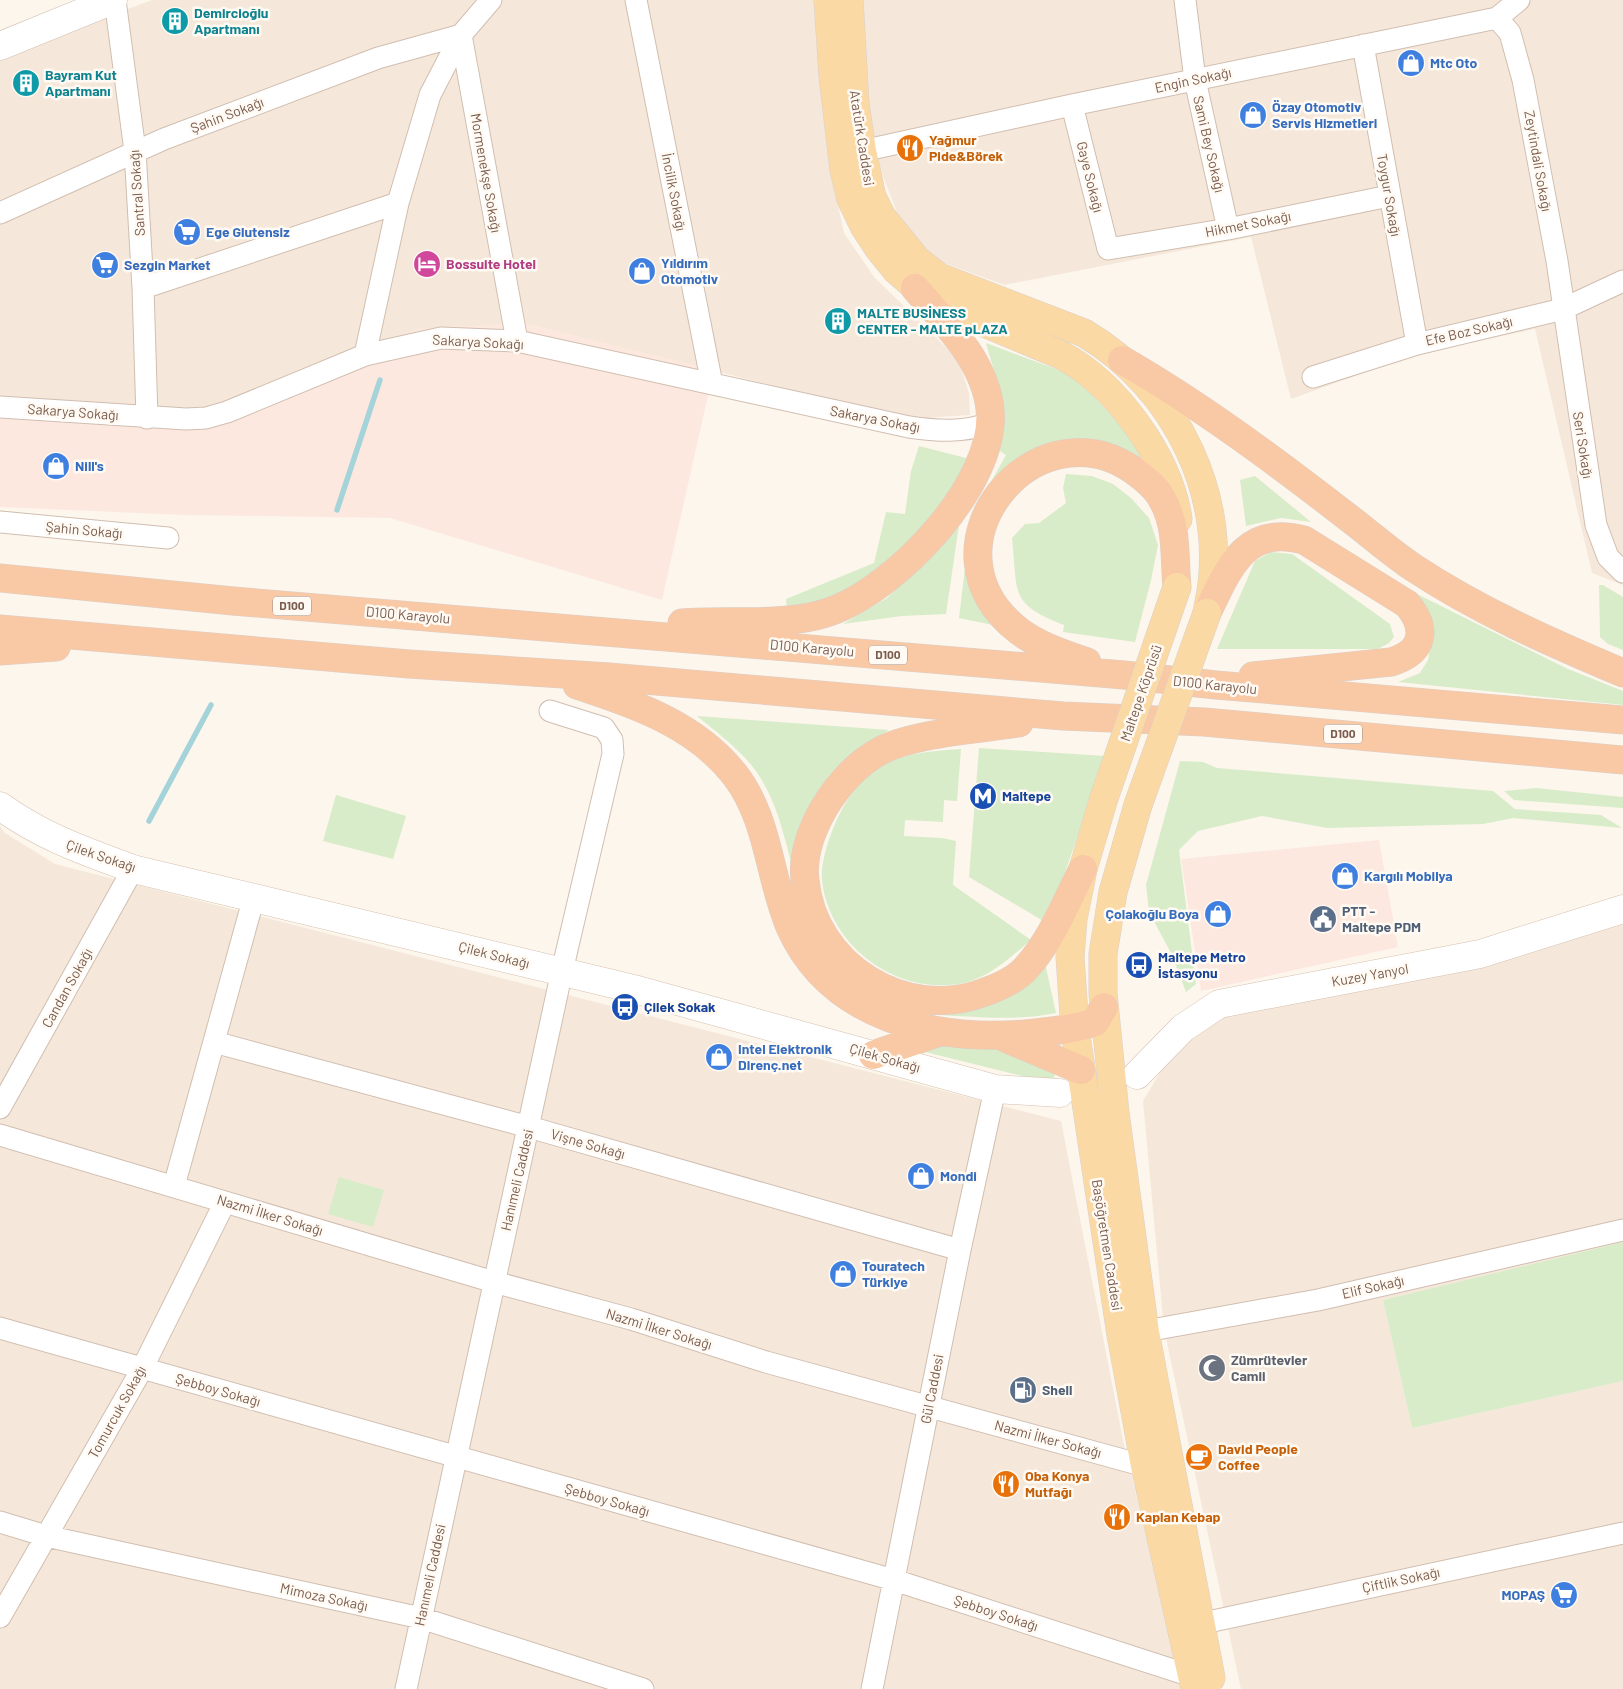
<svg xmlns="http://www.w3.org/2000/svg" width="1623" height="1689" font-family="Barlow,sans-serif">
  <rect width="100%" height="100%" fill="#fdf6ec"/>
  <path fill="#f5e8da" d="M152 0H820L836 196 844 233 874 277 958 359 969 393 970 415 908 419 522 323 230 406 171 408 0 399V57Z
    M859 0H1623V585L1592 573 1535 329 1416 354 1291 399 1251 237 1004 285 936 260 900 220 870 143Z
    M0 826 5 833 55 864 1061 1121 1123 1440 1183 1689H0Z
    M1623 924V1242L1383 1300 1412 1428 1623 1381V1689H1241L1164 1329 1143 1101 1172 1052 1229 1011Z"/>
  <path fill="#fde8e0" d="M522 323 707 368 709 391 662 600 390 518 184 515 0 507V399L171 408 230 406 416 329Z
    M1379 840 1398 947 1201 991 1181 859Z"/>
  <path fill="#d8ecc9" d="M986 343 1064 372 1091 393 1120 425 1143 458 1149 476 1096 448 987 489 1006 455 997 449 998 385Z
    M919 446 970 459 931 525 836 603 787 610 786 599 874 563 886 512 905 514 911 471Z
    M1066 474 1092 476 1113 484 1131 498 1149 518 1158 545 1151 580 1135 642 1063 632 1064 625C1008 604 1018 592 1012 538L1025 524 1039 523 1066 503 1063 488Z
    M1255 476 1311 522 1281 518 1246 526 1240 480Z
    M972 509C971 549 970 590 993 625L959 618Z
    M960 518 946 614 902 616 843 624 887 598 914 572Z
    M1271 552 1292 554 1390 624 1394 637 1389 643 1378 649H1217L1255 561Z
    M1599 585H1603L1623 597V650L1608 644 1600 637Z
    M1411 591 1568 669 1623 691V705L1398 682 1420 673 1428 660 1432 636Z
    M697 716 889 730C871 741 853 752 838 766 815 787 803 837 792 866 783 831 775 795 752 766 737 747 715 731 697 716Z
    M979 748 1106 756 1050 915 1045 922 969 877Z
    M961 749 957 801 944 800 943 822 905 820 904 836 942 838 956 841 953 885 1031 940C1012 956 992 975 968 982 901 999 829 948 822 880 820 858 835 819 847 801 855 788 867 773 881 766 907 752 932 751 961 749Z
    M1180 761 1203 762 1217 768 1493 791 1515 809 1601 815 1622 828 1513 818 1483 824 1327 828 1262 816 1198 831 1179 850 1196 984 1186 992 1171 953 1149 912 1146 885Z
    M1536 788 1623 797V808L1514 800 1504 791Z
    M336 795 406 816 393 859 323 841Z
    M1045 963 1056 1013C1017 1021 979 1017 939 1015V1010Z
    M954 1043 1024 1051 1055 1067 1054 1084 921 1051Z
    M339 1177 384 1190 373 1227 328 1214Z
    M1623 1242V1381L1412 1428 1383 1300Z"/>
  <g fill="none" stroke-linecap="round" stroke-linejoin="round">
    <path stroke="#a5d3da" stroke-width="5.5" d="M337 510 380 380
      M149 821 211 705"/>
    <g stroke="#d1beb0" stroke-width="23">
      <path id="minor" d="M115 0 135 151 143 288 147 418
        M636 0 712 384
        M1185 0 1195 80 1228 229
        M1497 18 1510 33 1523 80 1557 261 1596 525 1608 557 1623 572
        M461 35 517 341
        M1363 45 1417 344
        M1072 105 1108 249 1228 229 1389 196
        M862 151 1072 105 1497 18 1519 0
        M0 213 164 139 378 58 461 35
        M143 288 398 203
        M365 355 398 203 430 95 461 35 491 0
        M1313 377 1417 344 1563 309 1623 281
        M0 407 186 419 206 418 227 412 365 355 441 338 517 341 909 427C937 431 963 433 990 423
        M0 522 168 538
        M214 1042 529 1127 960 1250
        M0 1108 133 869
        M0 1135 494 1282 631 1319 766 1362 1145 1466
        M174 1186 254 897
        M0 1328 894 1580 1204 1680
        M1129 1334 1318 1300 1623 1230
        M0 1522 46 1536 421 1618 643 1689
        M0 1617 142 1369 225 1202
        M1185 1627 1623 1533
        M406 1689 562 971 613 754 612 740 604 728 550 711
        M872 1689 960 1250 995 1089"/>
    </g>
    <g stroke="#d1beb0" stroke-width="29">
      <path id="tertiary" d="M0 46 113 0"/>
    </g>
    <g stroke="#d6c0b0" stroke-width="29">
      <path id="secondary" d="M0 806C43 837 84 851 133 869L634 989 995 1089 1060 1093
        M1137 1075 1183 1028 1219 1004 1480 954 1623 909"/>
    </g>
    <g stroke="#dad1cd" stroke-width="29">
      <path id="primary" d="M828 0 833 76 844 170 851 199 864 226 879 249 896 270 932 301 1061 355C1116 384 1169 457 1178 519
        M849 0 855 104 862 151 872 197 882 217 917 260 939 277 1084 333C1176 387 1232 501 1208 607
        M1104 798 1083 869 1073 919 1070 957 1075 1029 1121 1335 1145 1466 1195 1689
        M1138 805 1113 892 1103 954V993L1115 1113 1145 1332 1211 1678"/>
    </g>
    <g stroke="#dad1cd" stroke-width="29">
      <path id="trunk" d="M1122 360C1200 405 1274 460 1345 515 1369 533 1390 552 1414 568 1479 611 1552 643 1623 673
        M0 578 233 601 1124 675 1216 685 1623 720
        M1207 613C1228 569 1245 524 1304 540L1407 604C1428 629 1424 652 1391 662L1253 676
        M682 623C727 619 787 627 829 612 895 590 998 483 990 409 985 361 945 323 915 288
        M0 629 409 664 609 677 1063 716 1204 722 1623 760
        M0 651 56 647
        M1087 662C1064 654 1039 646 1019 631 913 549 1034 402 1133 470 1144 478 1156 487 1162 499 1178 526 1174 557 1177 587
        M577 685C636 705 695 724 735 775 769 819 769 878 790 927 831 1019 935 1041 1025 1034 1050 1031 1072 1030 1095 1022L1104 1007
        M1019 723C980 729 916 733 882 750 857 763 838 785 824 808 812 829 802 856 805 880 813 966 906 1023 985 992 999 987 1017 979 1027 967 1052 939 1066 902 1083 869
        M1005 1038 1081 1070
        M873 1055 940 1032"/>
    </g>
    <use href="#minor" stroke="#fff" stroke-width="21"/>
    <use href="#tertiary" stroke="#fff" stroke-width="28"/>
    <use href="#secondary" stroke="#fff" stroke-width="28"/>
    <use href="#primary" stroke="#fbd9a5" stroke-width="28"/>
    <use href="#trunk" stroke="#f9c8a4" stroke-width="28"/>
    <g stroke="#dad1cd" stroke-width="29" stroke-linecap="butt">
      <path id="primary-bridge" d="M1104 798 1177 587
        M1138 805 1207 613"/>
    </g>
    <use href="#primary-bridge" stroke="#fbd9a5" stroke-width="28"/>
  </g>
  <defs>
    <g id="building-disc" transform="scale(1.4375)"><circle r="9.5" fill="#0f9aa8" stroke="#fffaf3"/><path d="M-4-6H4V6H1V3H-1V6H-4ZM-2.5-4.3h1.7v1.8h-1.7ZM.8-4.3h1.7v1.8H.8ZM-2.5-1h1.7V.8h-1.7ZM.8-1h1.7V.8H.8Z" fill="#fff"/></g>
    <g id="shop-disc" transform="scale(1.4375)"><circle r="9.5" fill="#3f7fe0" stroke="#fffaf3"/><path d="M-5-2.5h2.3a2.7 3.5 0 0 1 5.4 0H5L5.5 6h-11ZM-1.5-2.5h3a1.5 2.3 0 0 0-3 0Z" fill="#fff"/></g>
    <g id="restaurant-disc" transform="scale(1.4375)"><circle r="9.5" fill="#e8710a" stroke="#fffaf3"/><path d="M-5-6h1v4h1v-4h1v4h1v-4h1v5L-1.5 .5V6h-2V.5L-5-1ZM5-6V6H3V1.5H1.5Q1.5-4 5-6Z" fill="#fff"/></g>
    <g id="supermarket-disc" transform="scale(1.4375)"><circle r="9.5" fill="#3f7fe0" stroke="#fffaf3"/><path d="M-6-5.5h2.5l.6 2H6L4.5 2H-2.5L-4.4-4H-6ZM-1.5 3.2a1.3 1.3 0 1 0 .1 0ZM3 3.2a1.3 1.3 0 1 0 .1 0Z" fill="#fff"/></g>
    <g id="hotel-disc" transform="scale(1.4375)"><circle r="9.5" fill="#d1479c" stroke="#fffaf3"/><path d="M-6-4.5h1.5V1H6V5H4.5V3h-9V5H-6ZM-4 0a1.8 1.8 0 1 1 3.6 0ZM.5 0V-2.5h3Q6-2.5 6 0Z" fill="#fff"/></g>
    <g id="metro-disc" transform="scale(1.4375)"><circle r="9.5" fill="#1a4fb4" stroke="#fffaf3"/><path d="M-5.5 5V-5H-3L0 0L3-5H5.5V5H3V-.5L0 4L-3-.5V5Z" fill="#fff"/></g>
    <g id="civic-disc" transform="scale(1.4375)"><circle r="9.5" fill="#5c6f8a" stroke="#fffaf3"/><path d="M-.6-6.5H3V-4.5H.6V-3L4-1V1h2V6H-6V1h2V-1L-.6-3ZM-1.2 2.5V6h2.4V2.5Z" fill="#fff"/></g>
    <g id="bus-disc" transform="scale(1.4375)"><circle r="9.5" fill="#1a4fb4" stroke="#fffaf3"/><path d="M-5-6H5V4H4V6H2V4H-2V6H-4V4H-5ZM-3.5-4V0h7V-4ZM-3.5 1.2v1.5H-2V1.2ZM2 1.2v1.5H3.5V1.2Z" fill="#fff"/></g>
    <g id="mosque-disc" transform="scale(1.4375)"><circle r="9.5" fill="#6b7280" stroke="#fffaf3"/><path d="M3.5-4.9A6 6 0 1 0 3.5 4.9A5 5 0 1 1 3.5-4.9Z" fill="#fff"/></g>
    <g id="fuel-disc" transform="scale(1.4375)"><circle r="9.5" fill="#5c6f8a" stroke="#fffaf3"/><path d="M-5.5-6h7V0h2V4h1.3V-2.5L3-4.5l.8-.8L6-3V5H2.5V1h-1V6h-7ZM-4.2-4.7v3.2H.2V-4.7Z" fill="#fff"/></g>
    <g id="cafe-disc" transform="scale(1.4375)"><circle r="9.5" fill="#e8710a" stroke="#fffaf3"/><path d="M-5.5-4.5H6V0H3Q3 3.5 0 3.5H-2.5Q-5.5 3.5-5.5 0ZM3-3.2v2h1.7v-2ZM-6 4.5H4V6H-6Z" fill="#fff"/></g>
  </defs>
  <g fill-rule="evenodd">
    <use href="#building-disc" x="175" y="21"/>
    <use href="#shop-disc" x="1411" y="63"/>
    <use href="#building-disc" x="26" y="83"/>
    <use href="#shop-disc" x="1253" y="115"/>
    <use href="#restaurant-disc" x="910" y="148"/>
    <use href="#supermarket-disc" x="187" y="232"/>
    <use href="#hotel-disc" x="427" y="264"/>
    <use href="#supermarket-disc" x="105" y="265"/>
    <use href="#shop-disc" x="642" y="271"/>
    <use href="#building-disc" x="838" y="321"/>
    <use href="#shop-disc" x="56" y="466"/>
    <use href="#metro-disc" x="983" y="796"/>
    <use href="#shop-disc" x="1345" y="876"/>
    <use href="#shop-disc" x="1218" y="914"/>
    <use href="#civic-disc" x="1323" y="919"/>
    <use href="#bus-disc" x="1139" y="965"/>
    <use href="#bus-disc" x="625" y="1007"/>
    <use href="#shop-disc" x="719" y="1057"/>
    <use href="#shop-disc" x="921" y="1176"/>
    <use href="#shop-disc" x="843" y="1274"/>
    <use href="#mosque-disc" x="1212" y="1368"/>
    <use href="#fuel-disc" x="1023" y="1390"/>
    <use href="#cafe-disc" x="1199" y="1457"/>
    <use href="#restaurant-disc" x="1006" y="1484"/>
    <use href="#restaurant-disc" x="1117" y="1517"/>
    <use href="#supermarket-disc" x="1564" y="1595"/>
  </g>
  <g text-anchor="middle" stroke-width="5" stroke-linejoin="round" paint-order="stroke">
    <g fill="#fffaf3" stroke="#a28b7f" stroke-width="1">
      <rect x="273" y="596.5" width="38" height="19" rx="4"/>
      <rect x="869" y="645.5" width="38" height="19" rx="4"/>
      <rect x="1324" y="724.5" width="38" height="19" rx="4"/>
    </g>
    <g font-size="12" font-weight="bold" fill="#7a5c4d">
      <text x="292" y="610">D100</text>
      <text x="888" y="659">D100</text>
      <text x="1343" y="738">D100</text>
    </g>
    <g font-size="14" font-weight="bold" fill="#0d838f" stroke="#fffaf3" text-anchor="start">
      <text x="194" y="18">Demircioğlu<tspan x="194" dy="16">Apartmanı</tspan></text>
      <text x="45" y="80">Bayram Kut<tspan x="45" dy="16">Apartmanı</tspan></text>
      <text x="857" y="318">MALTE BUSİNESS<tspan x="857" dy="16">CENTER - MALTE pLAZA</tspan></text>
    </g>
    <g font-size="14" font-weight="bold" fill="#366cbe" stroke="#fffaf3" text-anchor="start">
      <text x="1430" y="68">Mtc Oto</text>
      <text x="1272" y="112">Özay Otomotiv<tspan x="1272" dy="16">Servis Hizmetleri</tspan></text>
      <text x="206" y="237">Ege Glutensiz</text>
      <text x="661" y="268">Yıldırım<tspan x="661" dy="16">Otomotiv</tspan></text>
      <text x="124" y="270">Sezgin Market</text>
      <text x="75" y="471">Nill's</text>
      <text x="1364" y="881">Kargılı Mobilya</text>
      <text x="1199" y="919" text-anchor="end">Çolakoğlu Boya</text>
      <text x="738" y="1054">Intel Elektronik<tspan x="738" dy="16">Direnç.net</tspan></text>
      <text x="940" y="1181">Mondi</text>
      <text x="862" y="1271">Touratech<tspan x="862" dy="16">Türkiye</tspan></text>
      <text x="1545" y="1600" text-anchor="end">MOPAŞ</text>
    </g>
    <g font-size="14" fill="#7a5c4d" stroke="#fffaf3">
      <text transform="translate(1193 80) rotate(-12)" y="5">Engin Sokağı</text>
      <text transform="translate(227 115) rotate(-21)" y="5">Şahin Sokağı</text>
      <text transform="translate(862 138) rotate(81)" y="5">Atatürk Caddesi</text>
      <text transform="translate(1209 144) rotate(77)" y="5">Sami Bey Sokağı</text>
      <text transform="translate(1538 161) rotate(80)" y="5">Zeytindali Sokağı</text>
      <text transform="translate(486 173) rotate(80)" y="5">Mormenekşe Sokağı</text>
      <text transform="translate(1090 177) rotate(76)" y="5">Gaye Sokağı</text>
      <text transform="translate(674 192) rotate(79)" y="5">İncilik Sokağı</text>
      <text transform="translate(137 193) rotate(-94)" y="5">Santral Sokağı</text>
      <text transform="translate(1389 195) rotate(80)" y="5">Toygur Sokağı</text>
      <text transform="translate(1248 224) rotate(-11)" y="5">Hikmet Sokağı</text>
      <text transform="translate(1469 331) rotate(-13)" y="5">Efe Boz Sokağı</text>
      <text transform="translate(478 342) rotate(3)" y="5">Sakarya Sokağı</text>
      <text transform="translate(73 412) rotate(4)" y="5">Sakarya Sokağı</text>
      <text transform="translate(875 419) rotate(11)" y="5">Sakarya Sokağı</text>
      <text transform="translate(1583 445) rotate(81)" y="5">Seri Sokağı</text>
      <text transform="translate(84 530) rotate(5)" y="5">Şahin Sokağı</text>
      <text transform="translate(408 615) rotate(5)" y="5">D100 Karayolu</text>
      <text transform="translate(812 648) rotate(5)" y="5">D100 Karayolu</text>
      <text transform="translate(1215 685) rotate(6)" y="5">D100 Karayolu</text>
      <text transform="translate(1141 693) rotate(-71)" y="5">Maltepe Köprüsü</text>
      <text transform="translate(101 856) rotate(19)" y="5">Çilek Sokağı</text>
      <text transform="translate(494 955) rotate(14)" y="5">Çilek Sokağı</text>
      <text transform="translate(1370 975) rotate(-10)" y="5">Kuzey Yanyol</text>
      <text transform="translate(67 988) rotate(-61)" y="5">Candan Sokağı</text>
      <text transform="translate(885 1058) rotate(16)" y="5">Çilek Sokağı</text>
      <text transform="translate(588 1144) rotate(16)" y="5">Vişne Sokağı</text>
      <text transform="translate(517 1180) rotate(-77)" y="5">Hanımeli Caddesi</text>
      <text transform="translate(270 1215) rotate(17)" y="5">Nazmi İlker Sokağı</text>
      <text transform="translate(1107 1245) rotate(81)" y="5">Başöğretmen Caddesi</text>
      <text transform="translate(1373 1287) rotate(-13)" y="5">Elif Sokağı</text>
      <text transform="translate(659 1329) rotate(17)" y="5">Nazmi İlker Sokağı</text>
      <text transform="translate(932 1389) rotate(-79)" y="5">Gül Caddesi</text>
      <text transform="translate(218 1390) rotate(16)" y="5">Şebboy Sokağı</text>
      <text transform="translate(117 1412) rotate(-61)" y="5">Tomurcuk Sokağı</text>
      <text transform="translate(1048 1439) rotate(15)" y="5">Nazmi İlker Sokağı</text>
      <text transform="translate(607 1500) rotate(16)" y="5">Şebboy Sokağı</text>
      <text transform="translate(430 1575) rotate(-78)" y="5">Hanımeli Caddesi</text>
      <text transform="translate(1401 1580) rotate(-12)" y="5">Çiftlik Sokağı</text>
      <text transform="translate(324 1597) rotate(12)" y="5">Mimoza Sokağı</text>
      <text transform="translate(996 1613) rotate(18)" y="5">Şebboy Sokağı</text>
    </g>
    <g font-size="14" font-weight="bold" fill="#c56008" stroke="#fffaf3" text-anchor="start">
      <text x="929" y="145">Yağmur<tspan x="929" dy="16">Pide&amp;Börek</tspan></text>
      <text x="1218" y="1454">David People<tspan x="1218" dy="16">Coffee</tspan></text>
      <text x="1025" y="1481">Oba Konya<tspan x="1025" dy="16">Mutfağı</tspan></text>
      <text x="1136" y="1522">Kaplan Kebap</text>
    </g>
    <g font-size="14" font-weight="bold" fill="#b23c85" stroke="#fffaf3" text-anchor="start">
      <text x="446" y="269">Bossuite Hotel</text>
    </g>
    <g font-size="14" font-weight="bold" fill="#164399" stroke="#fffaf3" text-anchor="start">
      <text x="1002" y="801">Maltepe</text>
      <text x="1158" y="962">Maltepe Metro<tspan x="1158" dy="16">İstasyonu</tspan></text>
      <text x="644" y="1012">Çilek Sokak</text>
    </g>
    <g font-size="14" font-weight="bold" fill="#4e5e75" stroke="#fffaf3" text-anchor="start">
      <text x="1342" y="916">PTT -<tspan x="1342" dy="16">Maltepe PDM</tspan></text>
      <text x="1042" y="1395">Shell</text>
    </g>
    <g font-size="14" font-weight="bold" fill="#5b616d" stroke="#fffaf3" text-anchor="start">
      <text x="1231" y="1365">Zümrütevler<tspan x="1231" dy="16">Camii</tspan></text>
    </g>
  </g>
</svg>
